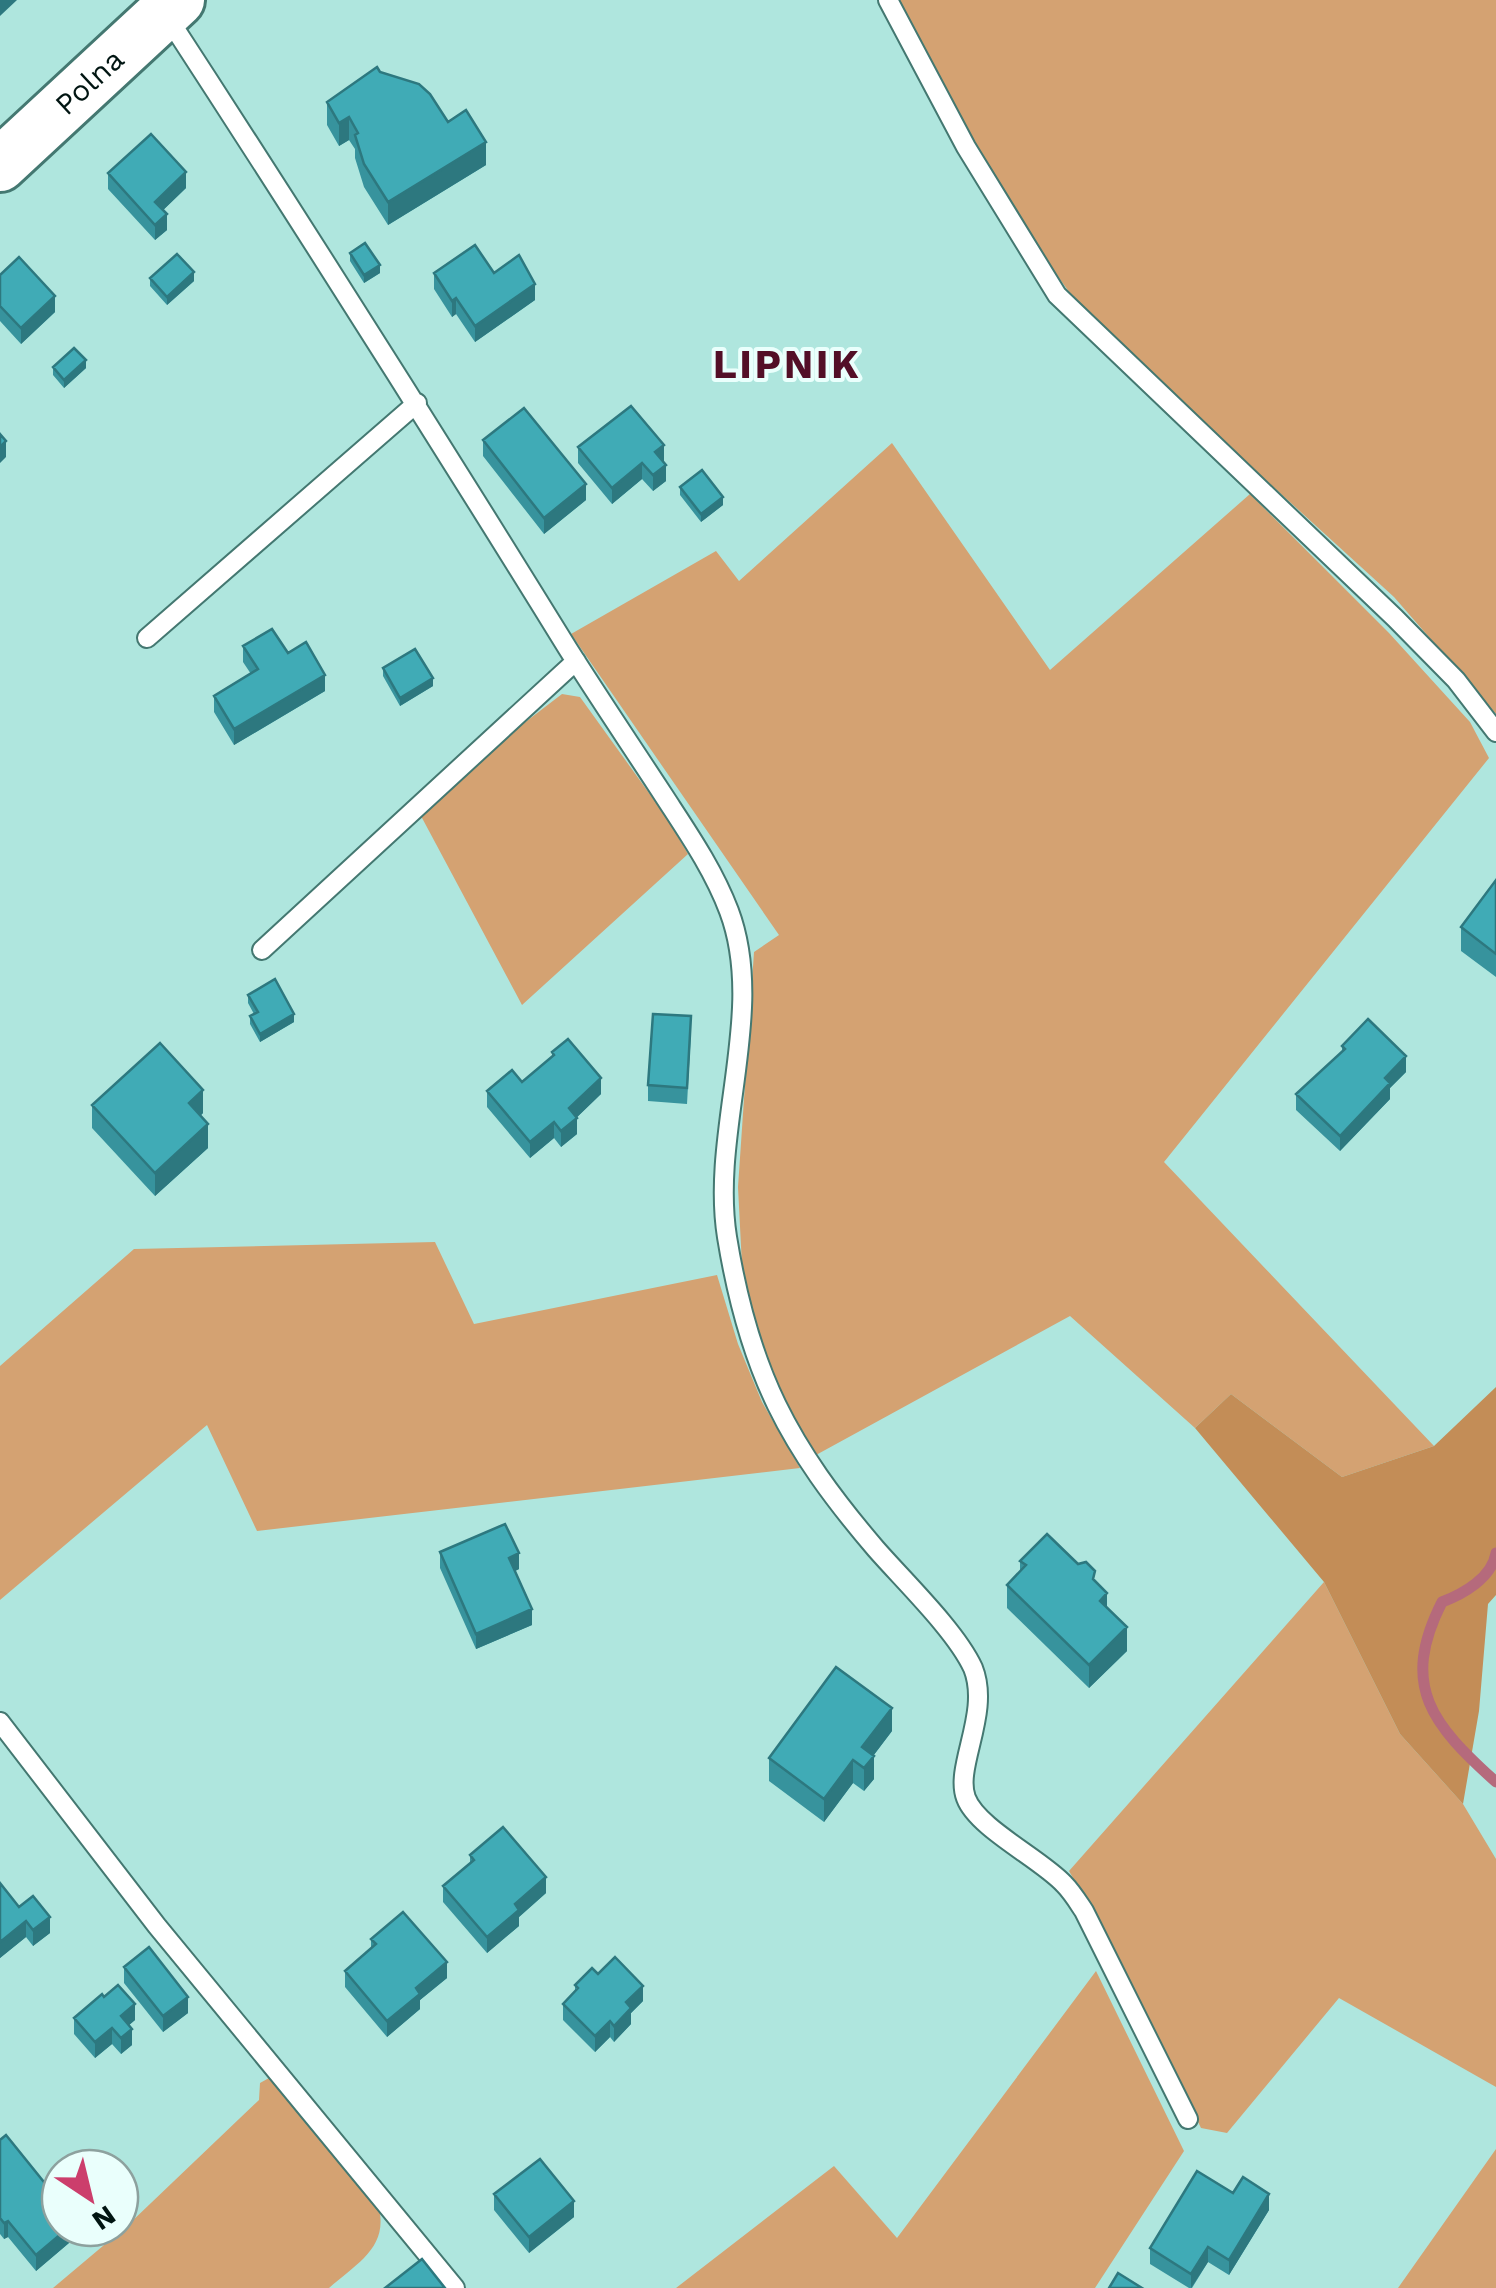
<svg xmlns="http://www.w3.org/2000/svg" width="1496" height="2288" font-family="'Work Sans',sans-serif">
  <rect width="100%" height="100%" fill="#afe6de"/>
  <path fill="#d4a272" d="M896 0H1496V714L1394 597 1088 318 1038 249 978 152Z
    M892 443 1050 670 1250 494 1389 633 1470 722 1489 758 1164 1162 1434 1446 1342 1477 1231 1394 1195 1428 1070 1316 816 1455 788 1418 761 1350 742 1266 738 1187 754 952 779 935 571 634 716 551 739 581Z
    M562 694 580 697 667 818 688 854 522 1005 421 816 515 730Z
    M435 1242 474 1324 717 1275 738 1344 762 1402 800 1468 257 1531 207 1425 0 1600V1366L134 1249Z
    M1324 1582 1400 1734 1463 1804 1496 1859V2087L1339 1998 1227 2133 1201 2128 1119 1958 1069 1871Z
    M1096 1971 1184 2151 1095 2288H676L834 2166 897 2238Z
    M269 2078 379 2208C388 2248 357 2263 329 2288H53L129 2224 259 2100 260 2083Z
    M1496 2149V2288H1398Z"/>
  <path fill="#c38d57" d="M1496 1387V1595L1488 1604 1479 1711 1463 1804 1400 1734 1324 1582 1195 1428 1231 1394 1342 1477 1434 1446Z"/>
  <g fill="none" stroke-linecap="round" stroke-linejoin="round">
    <path stroke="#b56a7c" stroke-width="11" d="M1496 1553C1492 1578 1463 1594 1442 1602 1399 1687 1433 1725 1496 1782"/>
    <g stroke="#447871" stroke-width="22">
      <path id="lane" d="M888 0 966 147 1057 295 1395 618 1456 680 1496 732
        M168 18C304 227 437 437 568 649 599 698 632 747 664 796 688 833 713 869 729 911 767 1012 710 1131 727 1237 749 1372 788 1446 876 1549 904 1581 956 1631 973 1668 991 1713 954 1767 966 1798 977 1828 1041 1859 1064 1884 1072 1892 1078 1902 1084 1911L1188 2119
        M147 638 417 403
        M262 950 576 661
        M0 1722 157 1926 455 2288"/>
    </g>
    <g stroke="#447871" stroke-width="58">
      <g id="secondary">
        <path id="s1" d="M0 165 178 0"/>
      </g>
    </g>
    <use href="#lane" stroke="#fff" stroke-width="18"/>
    <use href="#secondary" stroke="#fff" stroke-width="52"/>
  </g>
  <path fill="#37939d" d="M380 72 448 122 486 165 388 225 364 187 355 158V149L349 140 339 146 327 125V102Z
    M108 173 186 188 163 210 167 230 155 240 108 189Z
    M350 253 380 273 364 283 350 261Z
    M434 273H494L535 300 475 342 456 314 452 317 434 289Z
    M0 275 55 312 21 344 0 321Z
    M150 278 194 281 167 305 150 286Z
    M53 367 86 368 64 388 53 375Z
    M483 440 586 500 544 534 483 456Z
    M578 447 664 461 666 481 653 491 642 479 612 504 578 463Z
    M680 487 723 505 701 522 680 495Z
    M243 646 288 653 325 691 234 745 214 712V696L251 674 243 662Z
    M383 668 433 686 400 706 383 676Z
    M1496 880V977L1461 951V927Z
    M248 995 294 1022 260 1042 250 1024V1016L254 1014 248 1003Z
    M691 1032 687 1104 648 1101V1085Z
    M1342 1046 1406 1072 1390 1088V1099L1340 1151 1296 1110V1094L1342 1052Z
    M552 1052 601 1094 577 1117V1134L561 1147 554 1138 530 1158 487 1107V1091L522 1082 552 1057Z
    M92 1105 203 1113 200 1116 208 1148 155 1196 92 1128Z
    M440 1552 519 1569 515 1571 532 1625 476 1649 440 1568Z
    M1020 1561 1095 1581 1127 1651 1089 1688 1007 1608V1585L1020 1571Z
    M892 1731 873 1756 874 1779 864 1791 853 1783 824 1822 769 1781V1758Z
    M470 1855 546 1893 519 1917V1926L487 1953 443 1902V1886L470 1863Z
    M0 1883 19 1907 50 1933 33 1946 26 1937 0 1958Z
    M371 1939 447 1978 420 2000V2009L387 2037 345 1987V1971L371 1949Z
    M124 1967 188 2013 163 2032 124 1983Z
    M598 1974 643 2001 631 2013V2024L614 2042 610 2037 595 2052 563 2020V2004L575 1992V1985Z
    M74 2018 135 2020 129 2025 132 2045 121 2054 112 2044 95 2058 74 2034Z
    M0 2140 76 2228V2237L36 2271 8 2237 4 2239 0 2234Z
    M1233 2193 1269 2210 1229 2275 1208 2262 1192 2288H1189L1150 2264V2248Z
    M494 2194 574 2217 529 2253 494 2210Z"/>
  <path fill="#2d787f" d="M0 0H17L0 16Z
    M349 117V140L339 146V123Z
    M486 142V165L388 225V202Z
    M186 172V188L155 218V202Z
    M167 214V230L155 240V225Z
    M380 265V273L364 283V275Z
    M194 272V281L167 305V297Z
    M535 284V300L475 342V326Z
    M55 296V312L21 344V328Z
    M456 298V314L452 317V301Z
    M86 360V368L64 388V380Z
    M6 441V457L0 463V447Z
    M664 445V461L655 468V452Z
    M642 463V479L612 504V488Z
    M666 465V481L653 491V475Z
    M586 484V500L544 534V518Z
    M723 497V505L701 522V514Z
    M325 675V691L234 745V729Z
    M433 678V686L400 706V698Z
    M294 1014V1022L260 1042V1034Z
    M1406 1056V1072L1390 1088V1099L1340 1151V1136L1385 1078Z
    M601 1078V1094L571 1123 577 1118V1134L561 1147V1131L569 1108Z
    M203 1090V1113L189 1127V1103Z
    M554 1122V1138L530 1158V1142Z
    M208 1124V1148L155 1196V1173Z
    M519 1553V1569L509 1574V1558Z
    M1107 1593V1616L1100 1601Z
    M532 1609V1625L476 1649V1634Z
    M1127 1627V1651L1089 1688V1665Z
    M892 1708V1731L864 1768 862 1747Z
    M874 1756V1779L864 1791V1768Z
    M853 1760V1783L824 1822V1799Z
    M546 1877V1893L519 1917V1926L487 1953V1937L515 1904Z
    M50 1917V1933L33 1946V1930Z
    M26 1921V1937L0 1958V1942Z
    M447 1962V1978L420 2000V2009L387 2037V2021L416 1988Z
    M643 1986V2001L631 2013V2024L614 2042V2026L626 2002Z
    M188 1997V2013L163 2032V2016Z
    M135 2004V2020L121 2032V2016Z
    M610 2021V2037L595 2052V2036Z
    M112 2028V2044L95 2058V2042Z
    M132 2029V2045L121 2054V2038Z
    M1269 2194V2210L1229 2275V2260Z
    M574 2201V2217L529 2253V2237Z
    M8 2221V2237L4 2239V2223Z
    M68 2228H76V2237L36 2271V2255Z
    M1208 2247V2262L1191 2288V2274Z"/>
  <path fill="#40abb6" stroke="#2d787f" stroke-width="2.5" d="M377 67 380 72 419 84 430 94 448 122 466 110 486 142 388 202 364 164 355 135 358 133 349 117 339 123 327 102Z
    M151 134 186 172 155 202 167 214 155 225 108 173Z
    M365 243 380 265 364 275 350 253Z
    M475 245 494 273 519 255 535 284 475 326 456 298 452 301 434 273Z
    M177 254 194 272 167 297 150 278Z
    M19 257 55 296 21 328 0 306V275Z
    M74 348 86 360 64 380 53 367Z
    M631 406 664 445 655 452 666 465 653 475 642 463 612 488 578 447Z
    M524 408 586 484 544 518 483 440Z
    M0 434 6 441 0 447Z
    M702 470 723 497 701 514 680 487Z
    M272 629 288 653 306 642 325 675 234 729 214 696 258 669 243 646Z
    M415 649 433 678 400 698 383 668Z
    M1496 880V954L1461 927Z
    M275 979 294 1014 260 1034 250 1016 258 1012 248 995Z
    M653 1014 691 1016 687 1088 648 1085Z
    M1368 1019 1406 1056 1385 1078 1390 1083 1340 1136 1296 1094 1345 1049 1342 1046Z
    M568 1039 601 1078 569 1108 577 1118 561 1131 554 1122 530 1142 487 1091 512 1070 522 1082 554 1055 552 1052Z
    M160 1043 203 1090 189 1103 208 1124 155 1173 92 1105Z
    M505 1524 519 1553 509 1558 532 1609 476 1634 440 1552Z
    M1047 1534 1078 1564 1086 1562 1095 1571 1093 1579 1107 1593 1100 1601 1127 1627 1089 1665 1007 1585 1026 1565 1020 1561Z
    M836 1667 892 1708 862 1747 874 1756 864 1768 853 1760 824 1799 769 1758Z
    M503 1827 546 1877 515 1904 519 1910 487 1937 443 1886 474 1860 470 1855Z
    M0 1883 19 1907 33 1896 50 1917 33 1930 26 1921 0 1942Z
    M403 1912 447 1962 416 1988 420 1994 387 2021 345 1971 376 1944 371 1939Z
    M149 1947 188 1997 163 2016 124 1967Z
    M615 1957 643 1986 626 2002 631 2008 614 2026 610 2021 595 2036 563 2004 578 1988 575 1985 592 1968 598 1974Z
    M118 1985 135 2004 121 2016 132 2029 121 2038 112 2028 95 2042 74 2018 102 1994 104 1997Z
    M6 2135 60 2202V2228H68L36 2255 8 2221 4 2223 0 2218V2140Z
    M540 2159 574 2201 529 2237 494 2194Z
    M1197 2171 1233 2193 1243 2177 1269 2194 1229 2260 1208 2247 1191 2274 1150 2248Z
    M422 2259 445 2288H385Z
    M1118 2273 1142 2288H1109Z"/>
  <g text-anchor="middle" stroke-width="8" stroke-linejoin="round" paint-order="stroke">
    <g font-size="30" fill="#011512" stroke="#eafffc">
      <text dy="10" stroke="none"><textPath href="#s1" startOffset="122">Polna</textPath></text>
    </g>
    <g font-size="40" font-weight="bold" letter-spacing="2.5" fill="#530f27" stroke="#eafffc">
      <text x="787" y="378">LIPNIK</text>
    </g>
  </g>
  <g transform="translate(90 2198) rotate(145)"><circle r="48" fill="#eafffc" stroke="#8da19e" stroke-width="2.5"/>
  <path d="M0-8L18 38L0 25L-18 38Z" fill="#cc3e6c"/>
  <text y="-15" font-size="28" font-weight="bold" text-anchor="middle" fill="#011512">N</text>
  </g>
</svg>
